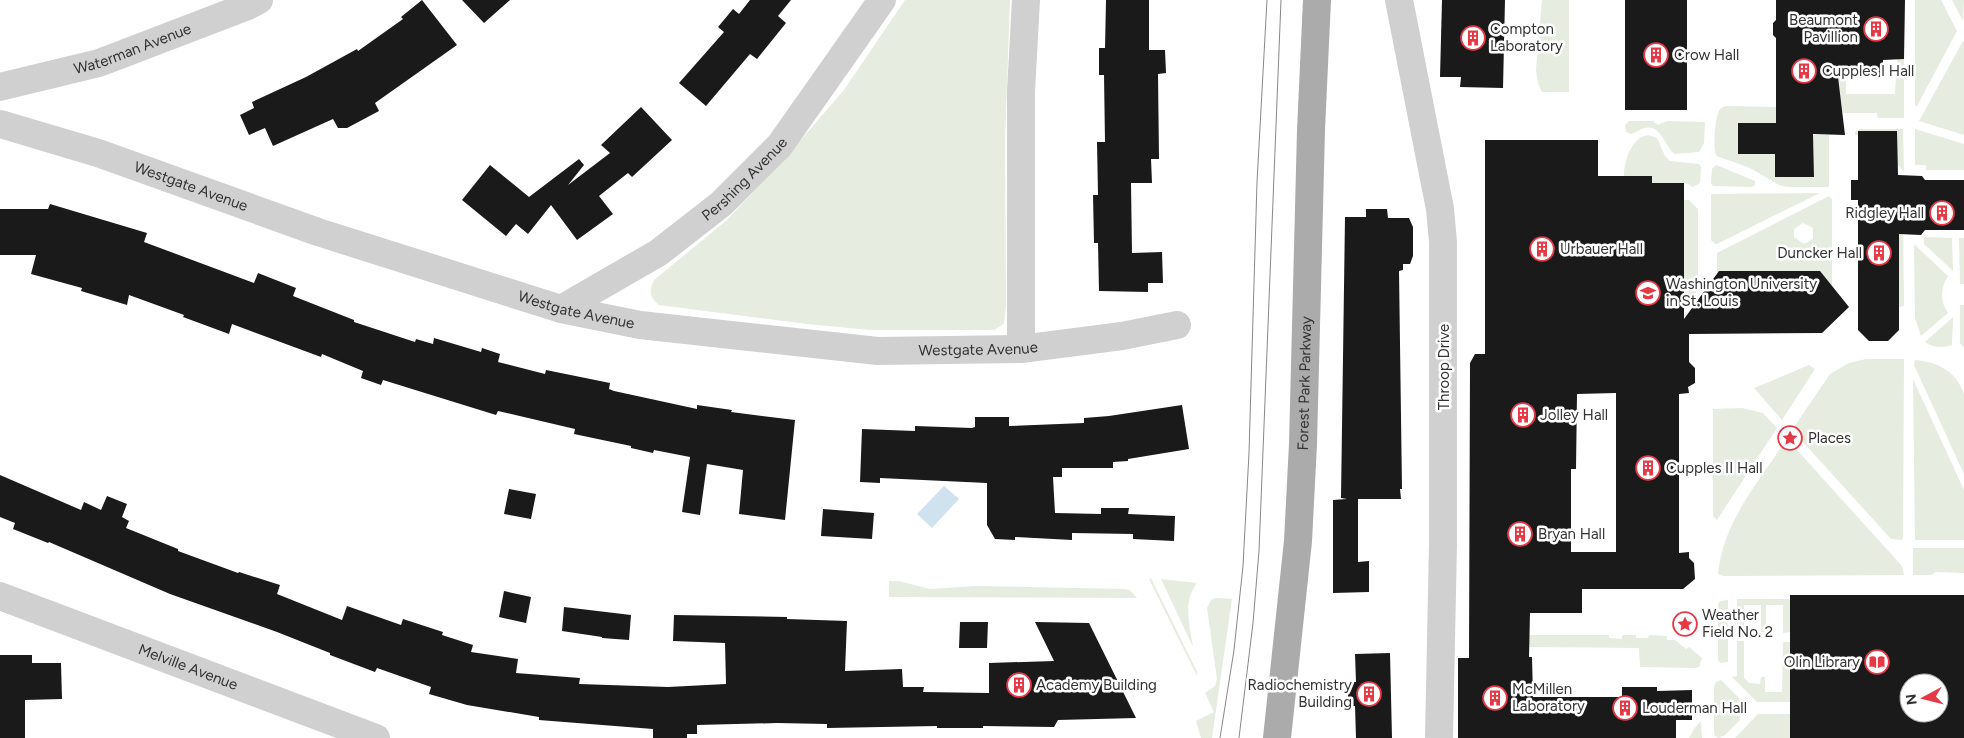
<svg xmlns="http://www.w3.org/2000/svg" width="1964" height="738" font-family="Figtree,sans-serif">
  <rect width="100%" height="100%" fill="#fff"/>
  <path fill="#e6ecdf" fill-rule="evenodd" d="M905 0H1010L1005 141 1006 306 1004 324 994 330H870L807 324 659 305C649 297 649 291 654 280L726 221 799 142 844 90Z
    M1542 0H1569V92H1542L1538 83 1536 70Z
    M1847 0 1846 94H1895L1897 59H1904V118H1878L1877 113H1843L1842 110H1833Z
    M1915 0H1941L1957 31 1917 106H1915Z
    M1952 0H1964L1963 21Z
    M1963 41 1964 42V135L1919 121Z
    M1726 106 1776 107V123H1738V154H1775L1814 176 1813 135H1829V187H1787L1779 185 1750 168 1717 156C1712 151 1715 118 1719 111 1721 107 1723 107 1726 106Z
    M1629 121H1653L1658 125 1667 121 1705 122 1704 143 1699 152 1675 154C1664 147 1661 121 1642 129 1639 130 1635 133 1631 134L1626 132 1625 125Z
    M1860 129H1903L1904 172 1899 166 1861 135H1855V132Z
    M1915 129 1964 144V170H1926V165H1915Z
    M1648 135 1657 138 1665 156 1670 161 1699 164 1701 167 1700 183 1693 187 1686 183H1652L1624 176C1624 161 1631 138 1648 135Z
    M1716 165 1755 181V185L1752 187 1713 186 1711 183 1712 169Z
    M1820 193 1717 244H1715L1711 240V194Z
    M1829 196 1832 199V298L1717 275V253ZM1803 223 1813 228V239L1804 244 1794 237V229Z
    M1684 200H1689L1698 209V275H1696V295H1684Z
    M1899 223H1903L1904 306 1899 307Z
    M1924 237 1952 238 1953 271 1924 244Z
    M1959 238H1964V284H1960Z
    M1914 244 1948 276C1940 288 1940 302 1948 313L1921 336 1915 318Z
    M1960 305H1964V347L1960 344Z
    M1953 317 1952 345C1944 348 1932 348 1925 342Z
    M1866 359H1904L1903 538 1901 540 1891 539 1792 430 1830 374 1849 363Z
    M1915 360C1938 362 1956 371 1964 394V474L1914 365Z
    M1809 365 1815 369 1782 420 1754 388Z
    M1913 379 1964 490V540H1915Z
    M1742 408 1763 413 1777 428 1717 520 1713 516V409Z
    M1787 439 1902 566 1904 575 1723 576 1718 574C1723 522 1759 481 1787 439Z
    M1913 548H1964V573L1935 572 1931 575H1913Z
    M1151 578 1197 672V676L1149 579Z
    M1161 579 1197 583C1182 602 1190 626 1193 647Z
    M889 581H899L930 589 976 586 1124 589 1130 590 1137 598 889 597Z
    M1215 598 1232 599 1212 738H1201L1196 721 1214 712 1205 693 1215 686 1217 679 1207 608 1211 600Z
    M1737 599H1790V632L1783 633V605H1766V632H1761V605H1744V632H1737Z
    M1728 600V662L1720 663 1718 660V605L1720 601Z
    M1529 635H1609V638L1622 639V635H1636V638H1648L1649 635 1667 636V640H1675L1686 649 1689 647 1702 658 1699 667 1695 668 1640 667 1639 648 1529 647Z
    M1737 641H1744V678L1749 683 1760 684 1761 677H1765V692H1782L1783 642H1790V702H1757L1732 677 1737 676Z
    M1721 680 1739 698 1740 720 1725 735 1719 738 1715 736 1714 732V687L1716 682Z
    M1758 714H1790V738H1735Z
    M1701 721 1702 738H1689L1694 729Z"/>
  <path fill="#cfe2ee" d="M944 486 959 499 932 528 917 514Z"/>
  <path fill="#1a1a1a" fill-rule="evenodd" d="M422 0 457 45 375 103 379 111 347 128H338L333 119 273 146 265 128 249 135 240 115 254 108 252 102 306 77 357 49 358 51 403 19 401 17Z
    M462 0H510L484 23Z
    M750 0H791L778 16 786 23 757 59 750 54 706 106 679 83 724 32 718 27 733 9 739 14Z
    M1106 0H1149V50H1165L1166 73 1158 74 1159 159H1151L1152 183H1131L1132 253 1162 252 1163 283H1148V292L1099 291 1098 243H1094L1093 195H1098L1097 142H1105L1104 75H1099V48H1105Z
    M1442 0H1505L1503 88 1460 87 1461 77H1440Z
    M1625 0H1687V110H1625Z
    M1776 0H1905L1904 59 1883 60V77H1838L1845 135 1813 134 1814 177H1775V154H1738V123H1776V38L1773 35V23L1776 20Z
    M641 107 672 140 632 177 628 173 599 196 613 214 577 240 551 205 528 234 516 224 506 236 462 200 490 165 529 197 579 159 584 165 568 185 610 153 601 145Z
    M1858 131H1897L1898 175 1922 176 1925 180H1964V230H1925L1921 235 1899 234V330L1888 341H1869L1858 330V200H1851V180H1858Z
    M1485 140H1598V176H1652V183H1684V319L1719 271H1820L1849 307 1822 333 1689 334V362L1695 368V383L1688 387 1689 393 1679 394V553L1689 552V558L1694 563 1695 579 1683 589H1582V613H1530L1529 657H1532L1533 697H1622V687H1657V691L1692 690V720H1676V738H1458V658H1469L1470 363 1475 354H1485ZM1616 393V552H1571V469H1576L1577 394Z
    M50 204 147 233 144 242 254 283 258 273 296 288 293 296 354 320V322L415 342 416 339 433 344 434 338 481 352 482 348 500 354 498 362 545 374 546 370 610 383 609 389 614 391 697 409V405L732 410 731 412 795 420 785 520 739 514 743 470 707 464 700 515 682 512 690 457 654 450 653 453 631 448V446L574 434 575 429 498 411 496 415 383 380 381 385 361 378 363 371 322 354 321 357 232 324 229 334 183 317 184 315 129 295 127 305 81 291 82 288 31 274 36 255H0V209H48Z
    M1366 209H1387L1388 218H1409L1413 227V256L1410 264H1403V270L1399 271 1402 489H1400L1401 499H1358V562L1369 561V592L1333 593V500L1347 499 1341 498 1345 217H1366Z
    M1182 405 1189 449 1128 459V461L1113 462V468H1062V477H1053L1055 513 1101 514V508H1129L1128 514 1175 516 1174 541 1133 539V534L1072 533V540L1015 537V540L995 539 987 525V483L880 478V483L860 482 862 429 915 431V426L972 428 975 427V417H1009V426L1084 423V418L1109 416Z
    M0 475 81 510 84 502 101 510 107 496 127 504 122 517 129 521 126 528 178 549V551L238 573 239 572 280 585 277 594 342 620 347 606 401 625 403 619 443 632 442 635 473 645 471 652 518 659 516 673 580 678 579 684 668 687 726 684 725 643 673 641 674 615 787 617V619L847 621 845 671 902 669 903 687H924L923 692 989 693V663L1054 661 1035 622 1089 623 1136 718 1058 720 1054 727 983 726V728H937V726L827 728V724L777 723 697 725V734H687V738H653V729L539 720V717L467 705 429 694 431 687 377 668 375 672 330 655V653L277 632 170 594 49 542 48 543 13 529 15 523 0 517Z
    M509 489 536 494 531 519 504 514Z
    M823 509 874 513 872 539 821 536Z
    M504 591 531 597 526 623 499 617Z
    M1790 595H1964V738H1790ZM1909 683H1939V713H1909Z
    M564 607 631 615 629 640 602 638V637L562 631Z
    M960 622H988L987 648H959Z
    M1390 653 1392 738H1356L1355 706H1348V682H1356L1355 654Z
    M0 655H32V663H61L62 699 25 700V738H0Z"/>
  <g fill="none" stroke-linecap="round" stroke-linejoin="round">
    <g stroke="#d0d0d0" stroke-width="28">
      <path d="M1399 0 1440 209 1443 242V543L1439 738"/>
      <path id="s1" d="M0 87 99 63 248 6 259 0"/>
      <path id="s2" d="M0 124 98 153 318 232 561 309 640 325 878 351 1021 349 1122 336 1177 325"/>
      <path id="s3" d="M561 309 658 253 721 204 780 145 882 0"/>
      <path d="M1021 349V91L1026 0"/>
      <path id="s4" d="M0 596 376 738"/>
    </g>
    <path stroke="#ababab" stroke-width="28" id="s5" d="M1277 738 1298 541 1303 444 1311 130 1317 0"/>
    <path stroke="#888" stroke-width="1" d="M1220 738 1234 650 1243 566 1249 453 1257 182 1267 0
      M1239 738 1253 623 1259 551 1281 0"/>
  </g>
  <defs>
    <g id="building-ring" transform="scale(1.25)"><circle r="9.5" fill="#fff" stroke="#e63946" stroke-width="1.5"/><path d="M-4-6H4V6H1V3H-1V6H-4ZM-2.5-4.3h1.7v1.8h-1.7ZM.8-4.3h1.7v1.8H.8ZM-2.5-1h1.7V.8h-1.7ZM.8-1h1.7V.8H.8Z" fill="#e63946"/></g>
    <g id="university-ring" transform="scale(1.25)"><circle r="9.5" fill="#fff" stroke="#e63946" stroke-width="1.5"/><path d="M0-5L7-2L0 1L-7-2ZM-4 1L0 2.5L4 1V4Q0 6-4 4Z" fill="#e63946"/></g>
    <g id="sight-ring" transform="scale(1.25)"><circle r="9.5" fill="#fff" stroke="#e63946" stroke-width="1.5"/><path d="M0-6L1.8-2.2L6-1.7L2.9 1.2L3.7 5.4L0 3.3L-3.7 5.4L-2.9 1.2L-6-1.7L-1.8-2.2Z" fill="#e63946"/></g>
    <g id="library-ring" transform="scale(1.25)"><circle r="9.5" fill="#fff" stroke="#e63946" stroke-width="1.5"/><path d="M-6-4Q-3-5.5-.7-3.5V5Q-3 3-6 4ZM6-4Q3-5.5 .7-3.5V5Q3 3 6 4Z" fill="#e63946"/></g>
  </defs>
  <g fill-rule="evenodd">
    <use href="#building-ring" x="1876" y="29"/>
    <use href="#building-ring" x="1473" y="38"/>
    <use href="#building-ring" x="1656" y="55"/>
    <use href="#building-ring" x="1804" y="71"/>
    <use href="#building-ring" x="1942" y="213"/>
    <use href="#building-ring" x="1542" y="249"/>
    <use href="#building-ring" x="1879" y="253"/>
    <use href="#university-ring" x="1648" y="293"/>
    <use href="#building-ring" x="1523" y="415"/>
    <use href="#sight-ring" x="1790" y="438"/>
    <use href="#building-ring" x="1648" y="468"/>
    <use href="#building-ring" x="1520" y="534"/>
    <use href="#sight-ring" x="1685" y="624"/>
    <use href="#library-ring" x="1877" y="662"/>
    <use href="#building-ring" x="1019" y="685"/>
    <use href="#building-ring" x="1369" y="694"/>
    <use href="#building-ring" x="1495" y="698"/>
    <use href="#building-ring" x="1625" y="708"/>
  </g>
  <g text-anchor="middle" stroke-width="5" stroke-linejoin="round" paint-order="stroke">
    <g font-size="15" fill="#333" stroke="#fff" text-anchor="start">
      <text x="1858" y="25" text-anchor="end">Beaumont<tspan x="1858" dy="17">Pavillion</tspan></text>
      <text x="1490" y="34">Compton<tspan x="1490" dy="17">Laboratory</tspan></text>
      <text x="1674" y="60">Crow Hall</text>
      <text x="1822" y="76">Cupples I Hall</text>
      <text x="1924" y="218" text-anchor="end">Ridgley Hall</text>
      <text x="1560" y="254">Urbauer Hall</text>
      <text x="1862" y="258" text-anchor="end">Duncker Hall</text>
      <text x="1666" y="289">Washington University<tspan x="1666" dy="17">in St. Louis</tspan></text>
      <text x="1540" y="420">Jolley Hall</text>
      <text x="1808" y="443">Places</text>
      <text x="1666" y="473">Cupples II Hall</text>
      <text x="1538" y="539">Bryan Hall</text>
      <text x="1702" y="620">Weather<tspan x="1702" dy="17">Field No. 2</tspan></text>
      <text x="1860" y="667" text-anchor="end">Olin Library</text>
      <text x="1036" y="690">Academy Building</text>
      <text x="1352" y="690" text-anchor="end">Radiochemistry<tspan x="1352" dy="17">Building</tspan></text>
      <text x="1512" y="694">McMillen<tspan x="1512" dy="17">Laboratory</tspan></text>
      <text x="1642" y="713">Louderman Hall</text>
    </g>
    <g font-size="15" fill="#333" stroke="#fff">
      <text dy="5" stroke="none"><textPath href="#s1" startOffset="138">Waterman Avenue</textPath></text>
      <text dy="5" stroke="none"><textPath href="#s3" startOffset="226">Pershing Avenue</textPath></text>
      <text dy="5" stroke="none"><textPath href="#s2" startOffset="201">Westgate Avenue</textPath></text>
      <text dy="5" stroke="none"><textPath href="#s2" startOffset="606">Westgate Avenue</textPath></text>
      <text dy="5" stroke="none"><textPath href="#s2" startOffset="1011">Westgate Avenue</textPath></text>
      <text transform="translate(1444 367) rotate(-90)" y="5">Throop Drive</text>
      <text dy="5" stroke="none"><textPath href="#s5" startOffset="356">Forest Park Parkway</textPath></text>
      <text dy="5" stroke="none"><textPath href="#s4" startOffset="201">Melville Avenue</textPath></text>
    </g>
  </g>
  <g transform="translate(1924 698) rotate(263)"><circle r="24" fill="#ffffff" stroke="#adadad"/>
  <path d="M0-4L9 19L0 12L-9 19Z" fill="#e63946"/>
  <text y="-8" font-size="14" font-weight="bold" text-anchor="middle" fill="#333333">N</text>
  </g>
</svg>
